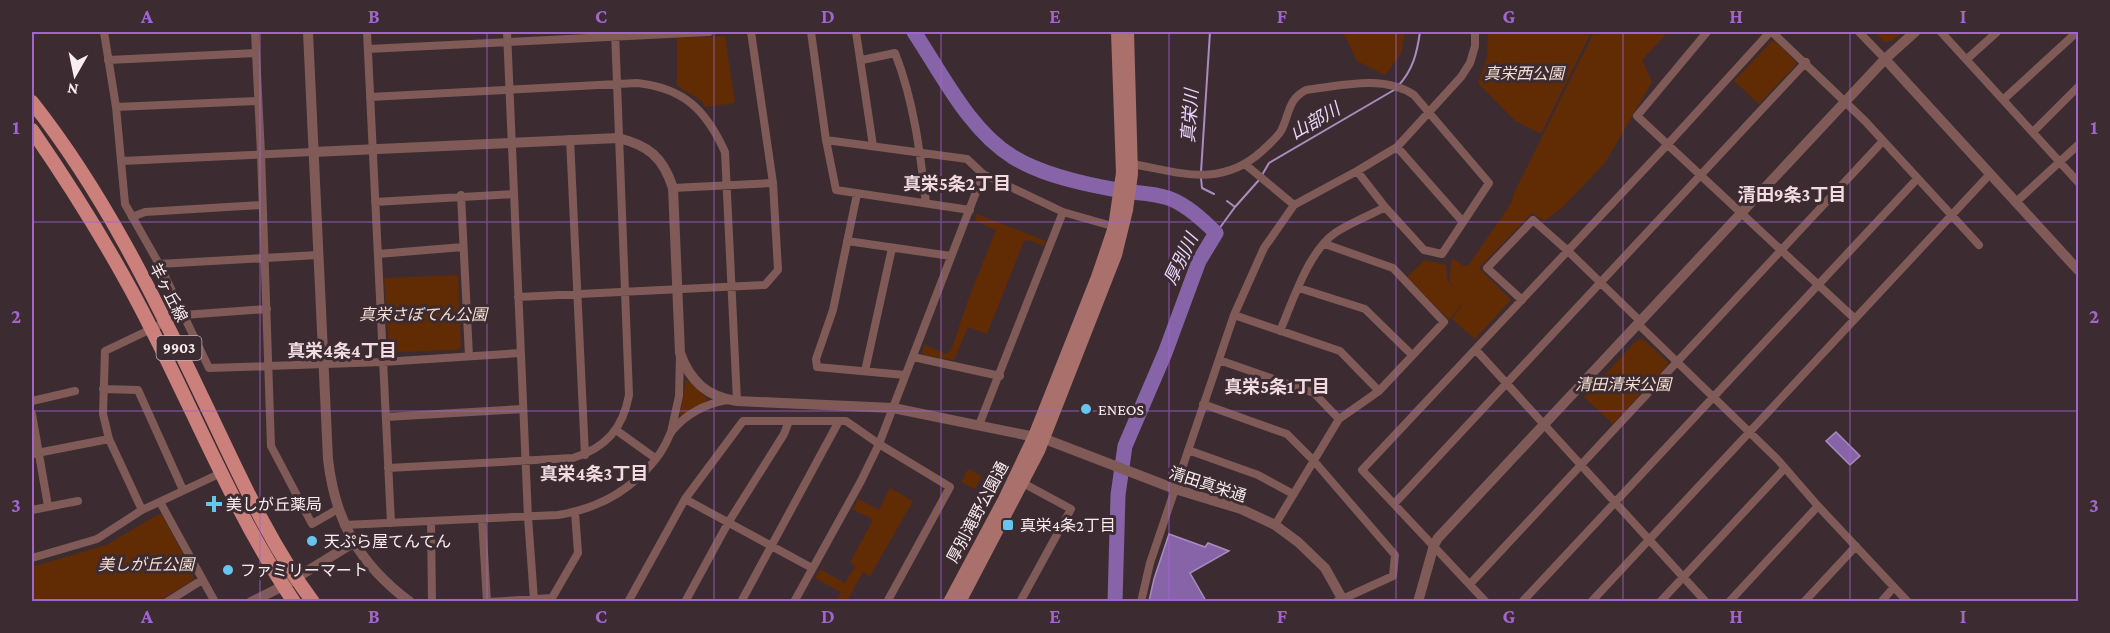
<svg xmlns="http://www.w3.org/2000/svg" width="2110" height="633" font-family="'Crimson Pro','Noto Sans JP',serif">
  <rect width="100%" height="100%" fill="#3c2c31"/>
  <path fill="#612b04" d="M1338 32H1405L1401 54 1385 75 1357 61 1345 36Z
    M1488 32H1591L1541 134 1514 120 1478 83 1487 57Z
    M1594 32H1668L1642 60 1652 82 1605 163 1561 209 1544 221 1532 213 1479 268 1511 300 1475 339 1452 319 1467 298 1449 320 1407 277 1425 260 1446 265 1448 282 1461 293 1449 282 1452 258 1464 266H1468L1512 202 1514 193Z
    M1875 32H1902L1892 41 1884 42Z
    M725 36 735 103 705 107 702 101 677 86V38Z
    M1772 41H1775L1796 62V65L1759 104 1734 81Z
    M977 214 1046 241 1044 246 1029 240 1024 241 987 334 968 327 954 360 925 355 922 352 925 345 945 354 951 351 968 300 996 230 975 221Z
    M458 275 461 347 457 350 394 352 389 347 384 278Z
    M1643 339 1668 362 1667 366 1613 424 1584 397 1637 340Z
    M686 379 708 399 707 402 682 416 680 414Z
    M968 469 982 476 975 489 961 482Z
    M890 488 913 501 870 576 863 572 847 601H836L841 592 815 578 820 569 845 583 855 566 850 562 872 522 871 518 853 510 858 499 879 510Z
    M162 514 193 573V580L159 601 32 602V567L106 545 157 515Z"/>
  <path fill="#8763a8" stroke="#a98cbe" stroke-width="1.5" d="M1836 432 1860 456 1850 465 1826 441Z
    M1169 534 1205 547 1208 543 1229 551 1190 573 1206 601H1149L1154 579Z"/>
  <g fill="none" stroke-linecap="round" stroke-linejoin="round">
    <path stroke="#a98cbe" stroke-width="2" d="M1398 86C1413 70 1417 53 1420 32
      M1201 172 1210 32
      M1262 175 1269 163 1394 90
      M1201 178 1202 188 1214 194
      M1227 201 1235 207
      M1216 233 1235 207 1259 180"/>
    <path stroke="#8763a8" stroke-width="15" d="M914 32C942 74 969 130 1013 157 1044 176 1087 185 1123 191 1137 193 1154 193 1168 198 1186 204 1203 220 1216 233L1199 261 1165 353 1125 446 1118 495 1115 602"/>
    <path stroke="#7f5a57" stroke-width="8" d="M104 32 116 107 125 204 159 264 209 368 383 362 521 353
      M255 32 261 154 271 446 312 524 338 509
      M367 32 391 523
      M507 32 528 517 534 600
      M811 32 826 140 836 190 970 210
      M856 32 873 146
      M1707 32 1637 116 1855 319
      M1772 32 1865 121 1979 245
      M1859 32 1885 59
      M1941 32 2078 182
      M368 49 709 32
      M1967 59 1997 32
      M108 60 256 53
      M862 60 895 53C914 101 920 152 926 203
      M370 97 637 83C684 88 706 110 725 152L737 401
      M2004 99 2077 32
      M116 107 258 101
      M2034 131 2078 87
      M570 139 585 455
      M826 140 967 159 983 174
      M1397 147 1463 222
      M122 161 313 152
      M1127 163C1176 171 1219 190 1262 151 1268 145 1276 139 1281 131 1290 114 1287 100 1306 90 1339 86 1384 74 1414 95L1489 183 1442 254 1424 250 1385 207 1357 171
      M1246 165 1294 205
      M673 188 773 183
      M857 194 833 310 816 359 817 367 905 375
      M461 195 469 356
      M375 202 514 194
      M2016 202 2078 145
      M132 217 145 212 262 205
      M847 241 951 256
      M378 254 463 247
      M159 264 318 255
      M1299 288 1365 309 1412 355
      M518 297 765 285 778 270 773 183 751 32
      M1522 300 1487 268 1533 220 1568 251 1640 321
      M183 315 267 309
      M1234 315 1340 351 1379 391
      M1638 324 1778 460 1818 506 1908 602
      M1280 331C1293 301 1308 252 1335 233 1350 223 1369 216 1385 207
      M1476 350 1706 602
      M913 357 1000 376
      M1219 360 1314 393 1339 419
      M865 371 892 248
      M103 389 138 390 183 490
      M32 401 75 391
      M1203 404 1287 434 1314 461 1395 555 1393 576 1336 602
      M32 414 48 506
      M386 417 523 409
      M979 425 1063 212
      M616 430 655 458
      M671 432 679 396 680 355
      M109 439 142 510
      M1188 450 1258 475 1293 494
      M32 454 109 439 103 414 105 351 166 322
      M388 468 573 458C606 448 623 428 629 395L615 32
      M685 499 812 568
      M160 502 215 602
      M1394 504 1806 62
      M32 510 78 501
      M482 519 487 602
      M431 521 432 602
      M344 525 558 515C590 510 617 498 640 476 650 467 660 455 666 443 668 439 669 435 672 431 686 414 705 404 727 400
      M1275 525 1339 419 1379 391 1444 322 1393 268 1325 244
      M32 558 97 539 142 510 221 473
      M1470 584 1882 142
      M167 602 202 580
      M489 602 552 598 578 553 575 512
      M628 602 685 499 743 421H846L879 444 950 487 887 602
      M685 602 728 523 784 434 789 421
      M741 602 839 421
      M794 602 861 481 879 444 983 174 1063 212 1119 228
      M1020 602 1071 509 1023 483
      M1141 602 1150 563 1234 315 1264 248 1294 205 1357 171 1397 147 1461 77 1470 63 1475 46V32
      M1486 602 1362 470 1668 144 1770 32
      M1522 602 1917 179
      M1591 602 1990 174
      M1660 602 1784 469
      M1729 602 1818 506
      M1804 602 1856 546
      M1881 602 1894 587"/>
    <path stroke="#7f5a57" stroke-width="10" d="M308 32 328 459C335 521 359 564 410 602
      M1885 59 2078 270
      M313 152 618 138C648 145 663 157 673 188L680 353C690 381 707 397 737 401L893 408 1045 439 1175 489 1241 509 1275 525 1298 542 1325 568 1344 602
      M251 602 283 586 353 543
      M1418 602 1434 545 1438 538 1885 59 1915 32"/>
    <path stroke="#aa706c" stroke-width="12" d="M949 602 1004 499 1034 436 1097 277 1114 227 1122 173 1117 32
      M960 602 1039 451 1116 255 1127 210 1132 174 1128 32"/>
    <path stroke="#cb807b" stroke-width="14" d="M32 102C103 192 153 294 202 397 236 467 266 539 313 602
      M32 130C76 194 116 258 151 328 198 420 236 516 294 602"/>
  </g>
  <path fill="none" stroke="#a166ce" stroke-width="1.5" stroke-opacity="0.55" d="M260 32V602M487 32V602M714 32V602M941 32V602M1169 32V602M1396 32V602M1623 32V602M1850 32V602M32 222H2078M32 411H2078"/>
  <g fill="#67c4ef" stroke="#3c2c31" stroke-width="2">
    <circle cx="1086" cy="409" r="6"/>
    <path d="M211 495h6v6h6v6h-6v6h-6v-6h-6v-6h6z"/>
    <rect x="1002" y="519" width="12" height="12" rx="3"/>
    <circle cx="312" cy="541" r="6"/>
    <circle cx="228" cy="570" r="6"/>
  </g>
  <g text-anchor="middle" stroke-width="6" stroke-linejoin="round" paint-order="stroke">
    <rect fill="#3c2c31" stroke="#c0b3b7" stroke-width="1.5" x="156.5" y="336" width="45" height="24" rx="4.5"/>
    <g font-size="15" font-weight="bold" fill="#f9edf0">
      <text x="179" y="353">9903</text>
    </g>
    <g font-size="16" font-style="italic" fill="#f4dfd4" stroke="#3c2c31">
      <text x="1524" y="79">真栄西公園</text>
      <text x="423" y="320">真栄さぼてん公園</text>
      <text x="1623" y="390">清田清栄公園</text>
      <text x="146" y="570">美しが丘公園</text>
    </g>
    <g font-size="16" fill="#f9edf0" stroke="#3c2c31">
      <text transform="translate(169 292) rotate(63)" y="6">羊ヶ丘線</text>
      <text transform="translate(1208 484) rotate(18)" y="6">清田真栄通</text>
      <text transform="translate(977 512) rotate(-62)" y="6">厚別滝野公園通</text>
    </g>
    <g font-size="16" fill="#f9edf0" stroke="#3c2c31" text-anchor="start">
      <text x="1098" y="415">ENEOS</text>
      <text x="226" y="510">美しが丘薬局</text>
      <text x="1020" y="531">真栄4条2丁目</text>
      <text x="324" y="547">天ぷら屋てんてん</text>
      <text x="240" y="576">ファミリーマート</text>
    </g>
    <g font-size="18" font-style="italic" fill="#e9d6fd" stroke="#3c2c31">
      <text transform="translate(1190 116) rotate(-86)" y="6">真栄川</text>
      <text transform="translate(1315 121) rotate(-30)" y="6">山部川</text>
      <text transform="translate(1181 259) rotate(-64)" y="6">厚別川</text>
    </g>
    <g font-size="18" font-weight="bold" fill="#f2dce2" stroke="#3c2c31">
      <text x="957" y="190">真栄5条2丁目</text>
      <text x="1792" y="201">清田9条3丁目</text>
      <text x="342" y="357">真栄4条4丁目</text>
      <text x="1277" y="393">真栄5条1丁目</text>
      <text x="594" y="480">真栄4条3丁目</text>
    </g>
  </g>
  <rect width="2110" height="633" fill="none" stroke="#3c2c31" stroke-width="66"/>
  <g transform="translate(75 75) rotate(189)" stroke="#3c2c31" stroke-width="4.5" paint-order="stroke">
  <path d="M0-4.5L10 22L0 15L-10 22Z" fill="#f9edf0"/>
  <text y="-9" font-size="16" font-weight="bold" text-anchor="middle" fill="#f9edf0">N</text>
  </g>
  <rect x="33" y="33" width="2044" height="567" fill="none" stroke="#a166ce" stroke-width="2"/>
  <g font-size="20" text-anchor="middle" font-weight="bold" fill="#a166ce">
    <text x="147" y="23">A</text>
    <text x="374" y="23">B</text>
    <text x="601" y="23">C</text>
    <text x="828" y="23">D</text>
    <text x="1055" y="23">E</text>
    <text x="1282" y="23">F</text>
    <text x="1509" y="23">G</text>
    <text x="1736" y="23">H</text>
    <text x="1963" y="23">I</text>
    <text x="16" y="134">1</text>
    <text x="2094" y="134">1</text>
    <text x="16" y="323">2</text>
    <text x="2094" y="323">2</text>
    <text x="16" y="512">3</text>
    <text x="2094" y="512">3</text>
    <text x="147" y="623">A</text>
    <text x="374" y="623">B</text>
    <text x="601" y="623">C</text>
    <text x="828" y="623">D</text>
    <text x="1055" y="623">E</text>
    <text x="1282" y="623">F</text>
    <text x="1509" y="623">G</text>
    <text x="1736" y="623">H</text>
    <text x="1963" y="623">I</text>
  </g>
</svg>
